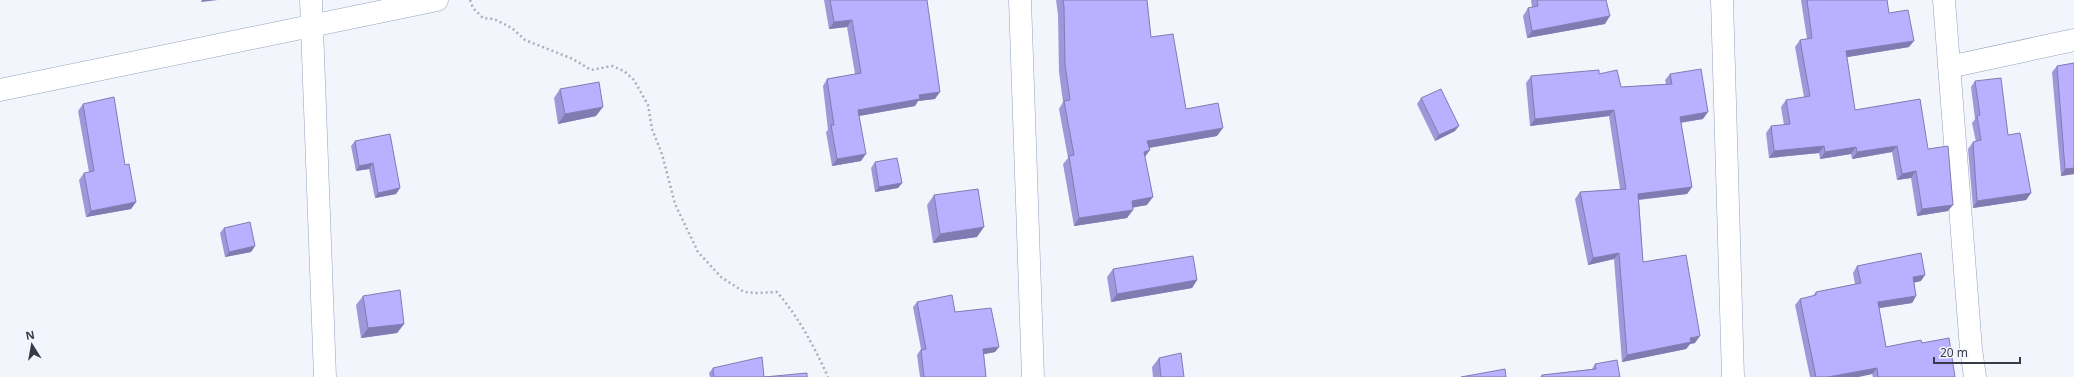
<svg xmlns="http://www.w3.org/2000/svg" width="2074" height="377" font-family="'Noto Sans',sans-serif">
  <rect width="100%" height="100%" fill="#f2f5fb"/>
  <g fill="none" stroke-linecap="round" stroke-linejoin="round">
    <g stroke="#94a1c0" stroke-width="23">
      <path id="minor" d="M311 0 325 377
        M1020 0 1033 377
        M1722 0 1733 377
        M1944 0 1971 349 1975 377
        M1949 67 2074 40
        M0 90 437 0"/>
    </g>
    <path stroke="#abaeb7" stroke-width="2.5" stroke-dasharray="2 3" stroke-linecap="butt" d="M470 0 473 8 483 18 494 19 512 28 525 40 573 59 591 70 612 66 624 71 634 80 648 105 652 129 662 154 675 204 698 252 721 277 744 292 757 293 777 292C799 318 814 346 828 377"/>
    <use href="#minor" stroke="#fff" stroke-width="22"/>
  </g>
  <path fill="#a097db" d="M824 0H927L935 99 918 101 915 106 859 116 861 161 832 166 826 132 828 130 823 86 827 79 855 74 847 27 829 29Z
    M1056 0H1147L1151 37 1186 109 1217 136 1149 148 1145 157 1147 205 1132 207 1127 218 1074 226 1063 164 1068 158 1059 109 1063 102 1059 72 1058 15Z
    M1531 0H1606L1605 24 1527 38 1523 16 1528 8 1532 7Z
    M1801 0H1887L1889 13 1909 47 1847 57 1855 110 1928 149 1948 211 1917 216 1911 178 1897 180 1892 152 1852 159 1851 154 1820 159 1819 153 1769 158 1766 133 1771 126 1784 125 1781 107 1786 100 1804 97 1795 47 1800 40 1807 39Z
    M2074 63V174L2061 176 2052 72 2057 66Z
    M1599 74 1621 87 1666 84 1665 80 1670 74 1703 119 1681 123 1692 187 1687 194 1639 200 1643 262 1695 343 1690 344 1686 349 1622 362 1614 259 1588 265 1575 199 1580 192 1620 189 1609 116 1530 126 1526 83 1531 76Z
    M1975 81 2008 135 2031 193 2026 200 1973 208 1968 149 1973 142H1976L1972 123 1975 119 1971 87Z
    M560 89 596 116 558 124 554 98Z
    M1421 98 1455 131 1435 141 1417 104Z
    M83 104 125 165 136 202 131 209 86 217 79 180 84 173 89 172 78 111Z
    M355 141 400 188 396 194 375 198 369 169 356 171 351 146Z
    M875 162 902 183 898 188 875 192 871 168Z
    M934 195 977 237 933 243 927 205Z
    M224 228 255 246 251 252 225 257 220 233Z
    M1857 266 1921 281 1914 282 1916 296 1912 303 1879 308 1886 347 1922 343 1955 377H1873L1872 374 1858 377H1810L1795 305 1800 299 1813 296 1816 292 1855 284 1853 273Z
    M1113 269 1197 280 1192 288 1111 302 1107 277Z
    M363 296 404 324 397 333 361 338 356 305Z
    M917 302 955 312 999 347 995 352 984 354 986 377H920L917 355 921 349 913 307Z
    M1159 358 1184 377H1153L1152 367Z
    M1595 364 1620 377H1540L1542 375 1592 369Z
    M713 368 764 377H807H710L709 373Z"/>
  <path fill="#827bb2" d="M202 0H218L201 2Z
    M1610 16 1605 24 1527 38 1532 31Z
    M852 20 847 27 829 29 834 22Z
    M1914 41 1909 47 1842 58 1846 51Z
    M940 92 935 99 918 101 915 106 853 117 858 110 919 95Z
    M603 107 596 116 558 124 565 114Z
    M1614 110 1609 116 1530 126 1535 119Z
    M1708 112 1703 119 1675 123 1680 117Z
    M1459 126 1455 131 1435 141 1439 135Z
    M1223 128 1217 136 1142 149 1147 141Z
    M1824 146 1819 153 1769 158 1774 151Z
    M1897 146 1892 152 1852 159 1857 152Z
    M1856 147 1851 154 1820 159 1825 152Z
    M1150 150 1144 158V152Z
    M866 154 861 161 832 166 837 159Z
    M373 163 369 169 356 171 359 166Z
    M2074 168V174L2061 176 2065 169Z
    M1916 171 1911 178 1897 180 1902 174Z
    M902 183 898 188 875 192 879 187Z
    M1692 187 1687 194 1634 200 1638 194Z
    M400 188 396 194 375 198 378 193Z
    M2031 193 2026 200 1973 208 1977 201Z
    M1153 197 1147 205 1126 209 1132 201Z
    M136 202 131 209 86 217 91 211Z
    M1953 205 1948 211 1917 216 1922 209Z
    M1133 210 1127 218 1074 226 1079 218Z
    M984 227 977 237 933 243 940 234Z
    M255 246 251 252 225 257 229 252Z
    M1619 253 1614 259 1588 265 1593 258Z
    M1925 275 1921 281 1909 284 1913 277Z
    M1197 280 1192 288 1111 302 1117 294Z
    M1916 296 1912 303 1873 309 1878 302Z
    M404 324 397 333 361 338 368 328Z
    M1700 336 1695 343 1690 344 1686 349 1622 362 1627 355Z
    M999 347 995 352 980 355 983 349Z
    M1877 368 1872 374 1858 377H1828Z"/>
  <path fill="#bab0ff" stroke="#827bb2" d="M830 0H927L940 92 919 95 920 99 858 110 866 154 837 159 831 125H834L827 79 861 73 852 20 834 22Z
    M1063 0H1147L1151 37 1173 34 1186 109 1218 103 1223 128 1147 141 1150 150 1144 152 1153 197 1132 201 1133 210 1079 218 1069 156 1074 155 1064 101 1070 100 1065 64 1064 7Z
    M1537 0H1606L1610 16 1532 31 1528 8 1538 6Z
    M1807 0H1887L1889 13 1908 10 1914 41 1846 51 1855 110 1920 99 1928 149 1948 146 1953 205 1922 209 1916 171 1902 174 1897 146 1857 152 1856 147 1825 152 1824 146 1774 151 1771 126 1790 124 1786 100 1810 96 1800 40 1812 38Z
    M2074 63V168L2065 169 2057 66Z
    M1701 69 1708 112 1680 117 1692 187 1638 194 1643 262 1686 255 1700 336 1690 338 1691 342 1627 355 1619 253 1593 258 1580 192 1626 189 1614 110 1535 119 1531 76 1599 70V74L1617 70 1621 87 1672 84 1670 74Z
    M2001 78 2008 135 2020 133 2031 193 1977 201 1973 142 1981 140 1977 116 1980 115 1975 81Z
    M599 82 603 107 565 114 560 89Z
    M1441 89 1459 126 1439 135 1421 98Z
    M114 97 125 165 129 164 136 202 91 211 84 173 94 171 83 104Z
    M390 134 400 188 378 193 373 163 359 166 355 141Z
    M897 158 902 183 879 187 875 162Z
    M978 189 984 227 940 234 934 195Z
    M250 222 255 246 229 252 224 228Z
    M1921 253 1925 275 1913 277 1916 296 1878 302 1886 347 1921 340 1922 343 1949 338 1955 377H1878L1877 368 1828 377H1816L1800 299 1816 295V292L1861 283 1857 266Z
    M1193 256 1197 280 1117 294 1113 269Z
    M400 290 404 324 368 328 363 296Z
    M952 295 955 312 991 308 999 347 983 349 986 377H924L921 350 926 349 917 302Z
    M1181 353 1184 377H1161L1159 358Z
    M762 357 764 377 807 373V377H714L713 368Z
    M1617 360 1620 377H1542V375L1596 369 1595 364Z
    M1505 369 1506 377H1461Z"/>
  <g transform="translate(32 345) rotate(349)" stroke="#f2f5fb" stroke-width="3" paint-order="stroke">
  <path d="M0-3L7 15L0 10L-7 15Z" fill="#363b49"/>
  <text y="-6" font-size="11" font-weight="bold" text-anchor="middle" fill="#363b49">N</text>
  </g>
  <path d="M1934 357v6h86v-6" fill="none" stroke="#363b49" stroke-width="2"/>
  <text x="1940" y="357" font-size="12" fill="#363b49" stroke="#f2f5fb" stroke-width="3" paint-order="stroke">20 m</text>
</svg>
